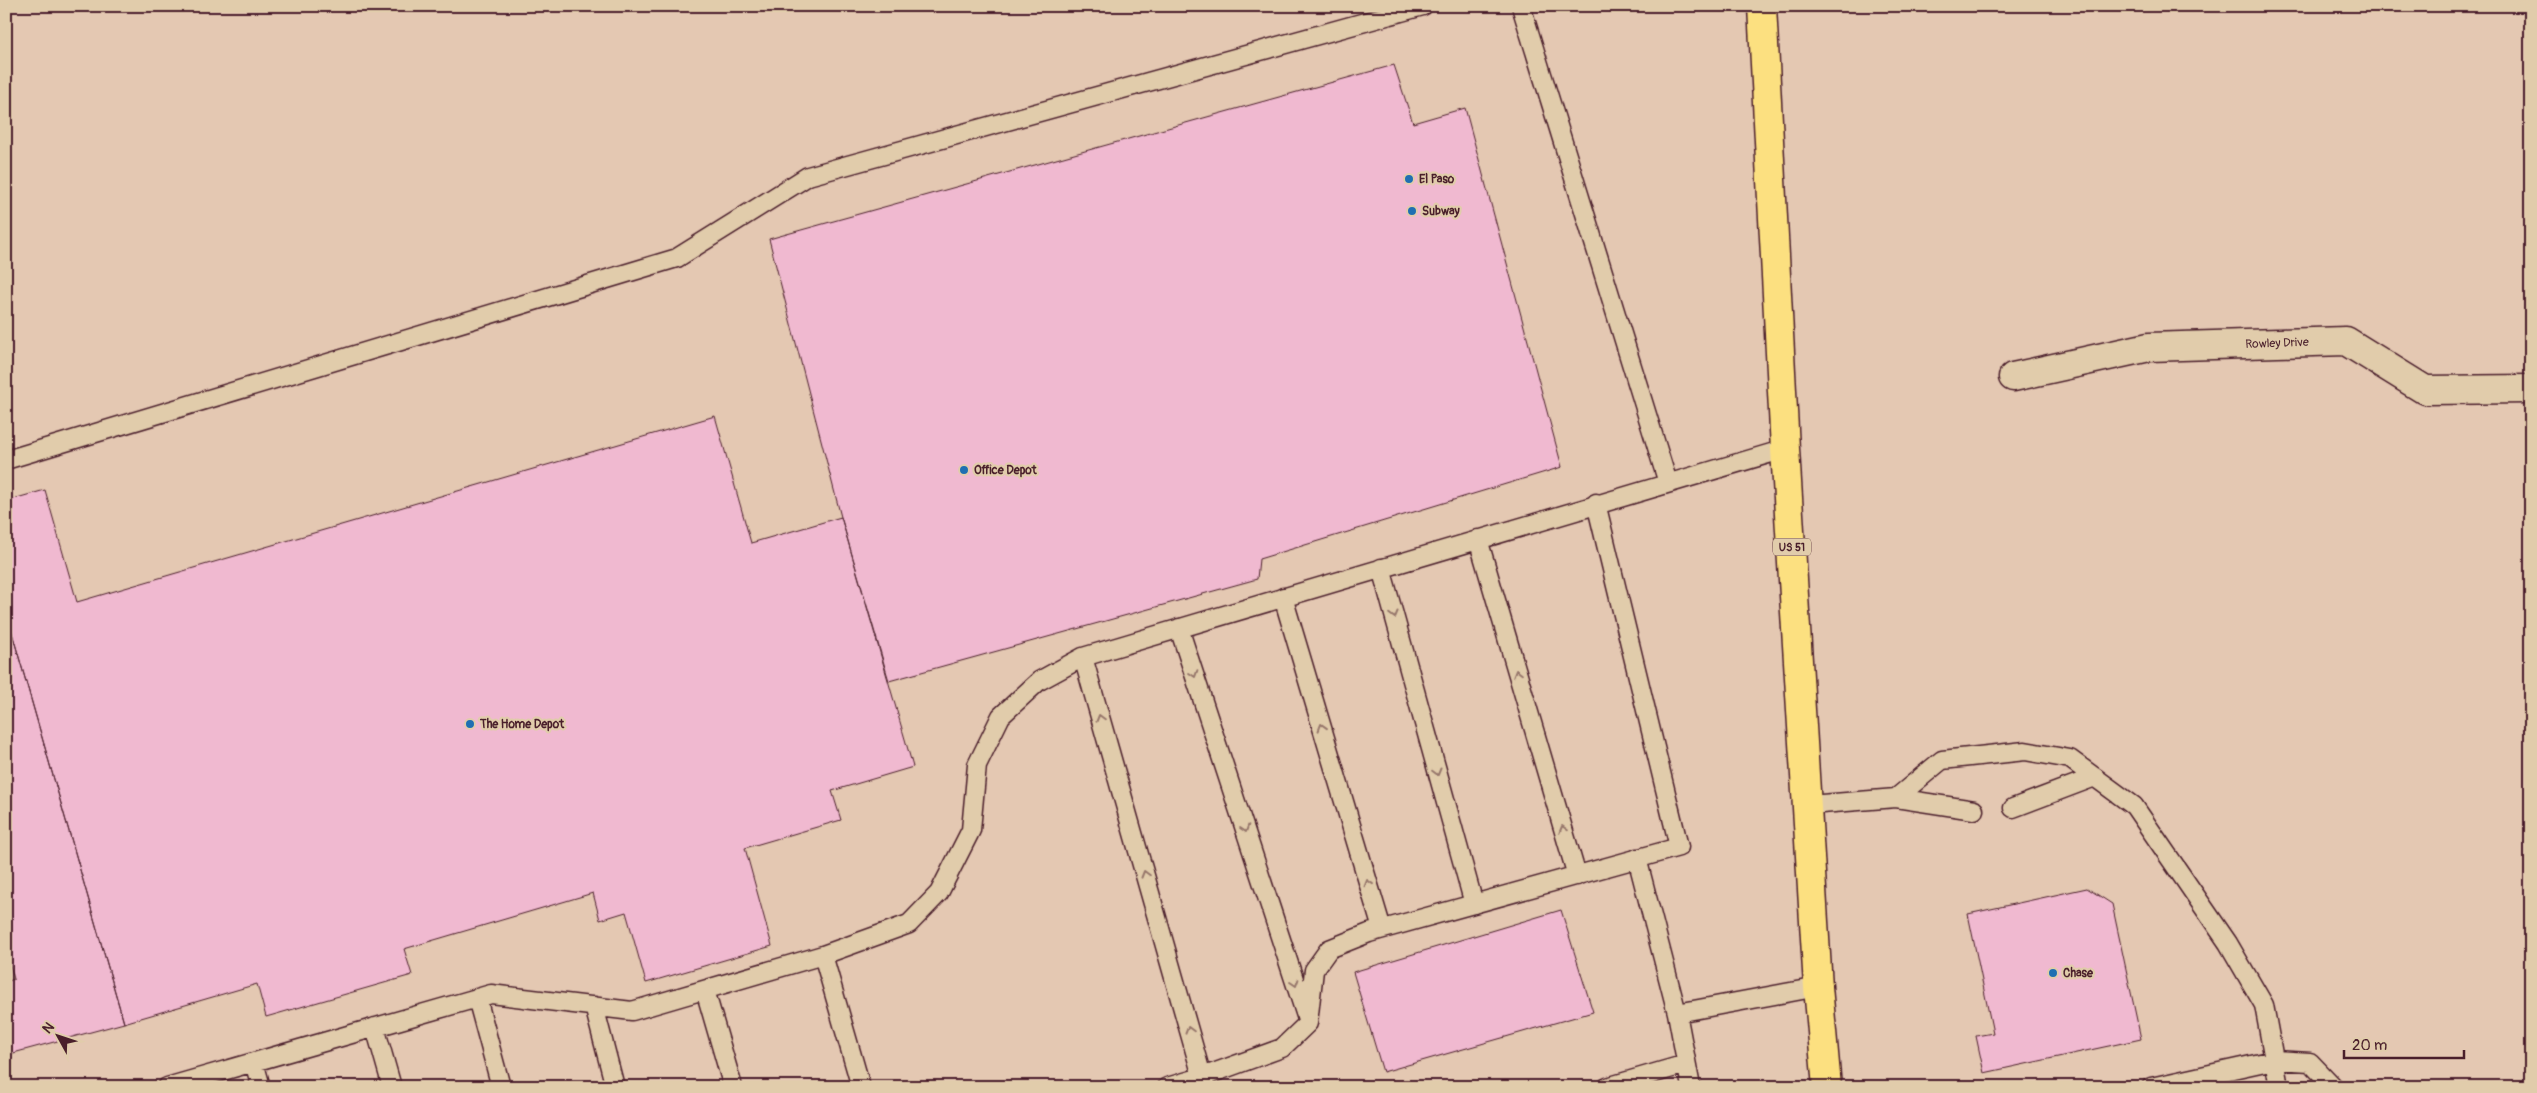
<svg xmlns="http://www.w3.org/2000/svg" width="2537" height="1093" font-family="Pangolin,sans-serif">
  <rect width="100%" height="100%" fill="#e4c8b2"/>
  <filter id="ink" filterUnits="userSpaceOnUse"><feTurbulence type="fractalNoise" baseFrequency=".02" numOctaves="2"/><feDisplacementMap in="SourceGraphic" scale="10" xChannelSelector="R" yChannelSelector="G"/><feConvolveMatrix kernelMatrix="1 2 1 2 8 2 1 2 1" color-interpolation-filters="sRGB"/></filter>
  <g filter="url(#ink)">
    <path fill="#f0b9d0" stroke="#4a1f2b" d="M1394 65 1413 123 1465 108 1562 467 1259 559 1257 579 889 681 841 517 769 239Z
      M715 416 751 543 841 517 913 767 832 791 841 820 745 848 772 946 646 983 626 912 600 920 593 893 404 949 412 975 266 1017 257 984 124 1023 6 612V501L45 490 77 602Z
      M6 612 124 1023 6 1055V982L14 979 6 951Z
      M2087 888 2112 904 2141 1039 1984 1073 1976 1036 1993 1033 1968 914Z
      M1561 910 1593 1012 1383 1072 1353 972Z"/>
    <g fill="none" stroke-linecap="round" stroke-linejoin="round">
      <g stroke="#4a1f2b" stroke-width="21">
        <path id="service" d="M1521 6 1668 483
          M6 460 677 258 808 176 1423 6
          M1478 539 1577 876
          M1381 568 1474 904
          M1283 597 1382 929
          M1179 628 1308 1022
          M1083 657 1205 1087
          M1896 798 1974 810
          M1809 805 1896 798 1942 760 2025 751 2070 759 2134 806 2228 943 2264 1005 2279 1087
          M2013 808 2095 777
          M1637 858 1677 1013 1691 1087
          M705 990 733 1087
          M477 998 501 1087
          M594 1006 615 1087
          M1677 1013 1818 987
          M375 1027 392 1087
          M254 1062 261 1087
          M167 1087 491 994 632 1011 823 955
          M861 1087 823 955 909 924 939 893 971 830 977 765 1001 716 1039 681 1083 657 1785 449
          M1167 1087 1202 1077 1282 1048 1308 1023 1314 970 1329 949 1369 933 1679 847 1596 503
          M1607 1087 1686 1064
          M2151 1087 2274 1060 2310 1062 2334 1087"/>
      </g>
      <g stroke="#4a1f2b" stroke-width="31">
        <path id="minor" d="M2013 377 2149 347 2346 341 2425 390 2531 389"/>
      </g>
      <g stroke="#4a1f2b" stroke-width="31">
        <path id="trunk" d="M1762 6 1785 449 1818 987 1827 1087"/>
      </g>
      <use href="#service" stroke="#e1ccab" stroke-width="18"/>
      <use href="#minor" stroke="#e1ccab" stroke-width="28"/>
      <use href="#trunk" stroke="#fce080" stroke-width="28"/>
    </g>
    <defs><path id="oneway-chevron" d="M-2-3.5L2.5 0L-2 3.5" fill="none" stroke-width="1.6" stroke-linecap="round" stroke-linejoin="round" transform="scale(1.25)"/></defs>
    <g stroke="#96766b">
      <use href="#oneway-chevron" transform="translate(1394 615) rotate(75)"/>
      <use href="#oneway-chevron" transform="translate(1517 673) rotate(-106)"/>
      <use href="#oneway-chevron" transform="translate(1194 674) rotate(72)"/>
      <use href="#oneway-chevron" transform="translate(1100 718) rotate(-106)"/>
      <use href="#oneway-chevron" transform="translate(1322 727) rotate(-107)"/>
      <use href="#oneway-chevron" transform="translate(1437 772) rotate(75)"/>
      <use href="#oneway-chevron" transform="translate(1245 829) rotate(72)"/>
      <use href="#oneway-chevron" transform="translate(1563 829) rotate(-106)"/>
      <use href="#oneway-chevron" transform="translate(1145 874) rotate(-106)"/>
      <use href="#oneway-chevron" transform="translate(1368 883) rotate(-107)"/>
      <use href="#oneway-chevron" transform="translate(1295 983) rotate(72)"/>
      <use href="#oneway-chevron" transform="translate(1189 1030) rotate(-106)"/>
    </g>
  </g>
  <g fill="#1f6fb2" stroke="#e1ccab" stroke-width="2">
    <circle cx="1409" cy="179" r="5"/>
    <circle cx="1412" cy="211" r="5"/>
    <circle cx="964" cy="470" r="5"/>
    <circle cx="470" cy="724" r="5"/>
    <circle cx="2053" cy="973" r="5"/>
  </g>
  <g text-anchor="middle" stroke-width="4.5" stroke-linejoin="round" paint-order="stroke">
    <rect fill="#e1ccab" stroke="#775351" stroke-width="1" x="1773" y="538.5" width="38" height="17" rx="4"/>
    <g font-size="11" font-weight="bold" fill="#4a1f2b">
      <text x="1792" y="551">US 51</text>
    </g>
    <g font-size="12" font-weight="bold" fill="#4a1f2b" stroke="#e1ccab" text-anchor="start">
      <text x="1419" y="183">El Paso</text>
      <text x="1422" y="215">Subway</text>
      <text x="974" y="474">Office Depot</text>
      <text x="480" y="728">The Home Depot</text>
      <text x="2063" y="977">Chase</text>
    </g>
    <g font-size="12" fill="#4a1f2b" stroke="#e1ccab">
      <text transform="translate(2277 343) rotate(-2)" y="4">Rowley Drive</text>
    </g>
  </g>
  <rect width="2537" height="1093" fill="none" stroke="#e1ccab" stroke-width="25"/>
  <rect x="12" y="12" width="2512" height="1068" fill="none" stroke="#4a1f2b" stroke-width="2" filter="url(#ink)"/>
  <g transform="translate(58 1036) rotate(310)" stroke="#e1ccab" stroke-width="4" paint-order="stroke">
  <path d="M0-4L9 19L0 12L-9 19Z" fill="#4a1f2b"/>
  <text y="-8" font-size="14" font-weight="bold" text-anchor="middle" fill="#4a1f2b">N</text>
  </g>
  <path d="M2344 1050v8h120v-8" fill="none" stroke="#4a1f2b" stroke-width="2.5"/>
  <text x="2352" y="1050" font-size="15" fill="#4a1f2b" stroke="#e1ccab" stroke-width="4" paint-order="stroke">20 m</text>
</svg>
